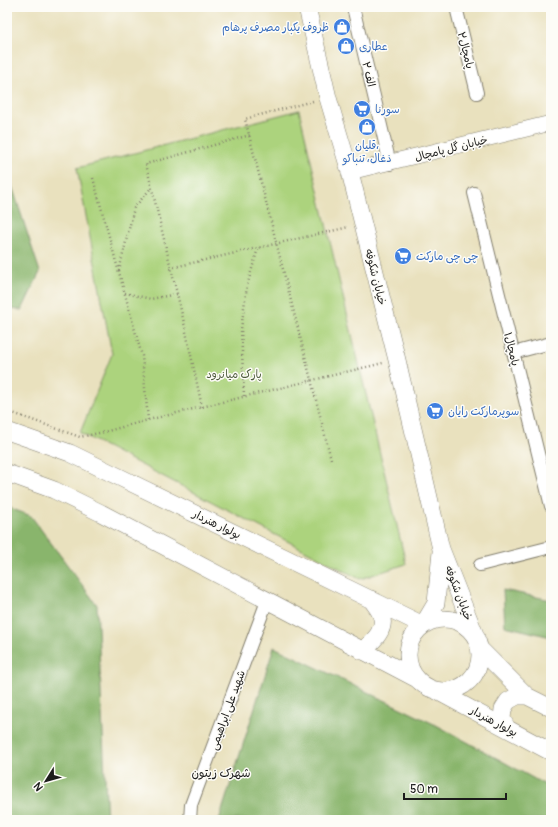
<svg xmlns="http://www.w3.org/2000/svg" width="558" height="827" font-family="Pangolin,'Playpen Sans Arabic',sans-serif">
  <rect width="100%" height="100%" fill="#fdfcf7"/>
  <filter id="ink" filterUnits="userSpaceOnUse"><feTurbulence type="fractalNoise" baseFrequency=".025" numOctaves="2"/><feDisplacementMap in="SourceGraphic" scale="8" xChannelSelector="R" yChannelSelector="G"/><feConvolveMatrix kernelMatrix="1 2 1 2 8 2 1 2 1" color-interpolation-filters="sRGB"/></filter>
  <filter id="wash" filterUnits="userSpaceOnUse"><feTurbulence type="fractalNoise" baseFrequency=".012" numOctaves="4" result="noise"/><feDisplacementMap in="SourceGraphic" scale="16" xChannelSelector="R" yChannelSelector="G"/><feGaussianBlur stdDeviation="0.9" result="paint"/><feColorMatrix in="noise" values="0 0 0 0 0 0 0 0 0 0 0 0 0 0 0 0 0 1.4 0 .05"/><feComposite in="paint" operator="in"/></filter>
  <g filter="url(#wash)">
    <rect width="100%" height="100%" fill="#e9e1be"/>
    <path fill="#acd37d" stroke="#64784c" d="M299 110 406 564 360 579 80 433 112 354 77 168Z"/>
    <path fill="#89b56c" stroke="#526844" d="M11 183 40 272 22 310 7 309V184Z
      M7 507 31 516 97 605 107 820H7Z
      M503 590 551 600V637L505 626Z
      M274 647 438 726 551 788V820H219Z"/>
  </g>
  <g filter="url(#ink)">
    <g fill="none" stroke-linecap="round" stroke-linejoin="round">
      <g stroke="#827e6d" stroke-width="14">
        <path id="minor" d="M353 7 390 164
          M456 7 477 93
          M474 193 551 506
          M513 353 551 343
          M480 565 551 547
          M190 820 191 805 267 601"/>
      </g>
      <g stroke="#827e6d" stroke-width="16">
        <path id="tertiary" d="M350 172 551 123"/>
      </g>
      <g stroke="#827e6d" stroke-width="18">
        <path id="secondary" d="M307 7 328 98 350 172 397 360 441 549 476 637
          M7 431 70 453 423 625 436 603 441 552
          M7 473 54 490 101 513 417 679
          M408 655a36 36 0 1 1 72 0a36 36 0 1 1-72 0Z
          M480 649 527 696 551 708
          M362 651C372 642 387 630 381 615 379 609 374 604 371 599
          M437 691 551 752
          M507 728 502 719 503 709 508 701 517 696H527"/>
      </g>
      <path stroke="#827e6d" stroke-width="2.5" stroke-dasharray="1 3" stroke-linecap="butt" d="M313 101 245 119 331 459
        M93 178 142 356 148 420
        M170 268 349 227
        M119 271 134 208 151 188
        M125 293 151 299 177 294
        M244 396 241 329 247 286 258 248
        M202 407 185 327 146 164 250 135
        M7 411 80 437 104 432 148 420 383 363"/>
      <use href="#minor" stroke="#fff" stroke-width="12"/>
      <use href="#tertiary" stroke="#fff" stroke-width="15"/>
      <use href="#secondary" stroke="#fff" stroke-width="17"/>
    </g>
  </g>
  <defs>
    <g id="shop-disc" transform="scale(0.9)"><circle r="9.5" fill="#3f7fe0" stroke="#fdfcf7"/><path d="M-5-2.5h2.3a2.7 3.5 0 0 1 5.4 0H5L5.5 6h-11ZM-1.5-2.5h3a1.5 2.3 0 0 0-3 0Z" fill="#fff"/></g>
    <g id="supermarket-disc" transform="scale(0.9)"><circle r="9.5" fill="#3f7fe0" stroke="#fdfcf7"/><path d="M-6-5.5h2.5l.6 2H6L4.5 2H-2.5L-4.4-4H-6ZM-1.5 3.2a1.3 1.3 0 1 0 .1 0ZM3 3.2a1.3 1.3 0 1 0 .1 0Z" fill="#fff"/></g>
  </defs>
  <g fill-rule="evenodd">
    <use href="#shop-disc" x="342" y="27"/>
    <use href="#shop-disc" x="346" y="46"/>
    <use href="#supermarket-disc" x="362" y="109"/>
    <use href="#shop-disc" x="367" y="127"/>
    <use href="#supermarket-disc" x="403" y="256"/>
    <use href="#supermarket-disc" x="435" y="411"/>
  </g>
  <g text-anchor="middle" stroke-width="3" stroke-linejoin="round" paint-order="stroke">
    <g font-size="11" fill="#366cbe" stroke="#fdfcf7" text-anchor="start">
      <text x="329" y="31" text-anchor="end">ظروف یکبار مصرف پرهام</text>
      <text x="359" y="50">عطاری</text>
      <text x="375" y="113">سورنا</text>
      <text x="367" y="149" text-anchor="middle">قلیان،<tspan x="367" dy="13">ذغال، تنباکو</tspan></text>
      <text x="416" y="260">چی چی مارکت</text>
      <text x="448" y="415">سوپرمارکت رایان</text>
    </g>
    <g font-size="11" fill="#1c1c1c" stroke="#fdfcf7">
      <text transform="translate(466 50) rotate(76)" y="4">پامچال۲</text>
      <text transform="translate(369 74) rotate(77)" y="4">۲ الف</text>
      <text transform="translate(451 148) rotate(-14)" y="4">خیابان گل پامچال</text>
      <text transform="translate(376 277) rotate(76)" y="4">خیابان شکوفه</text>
      <text transform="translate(512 349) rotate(76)" y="4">پامچال۱</text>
      <text transform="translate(217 524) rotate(26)" y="4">بولوار هنردار</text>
      <text transform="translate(459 593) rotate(69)" y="4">خیابان شکوفه</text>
      <text transform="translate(227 710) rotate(-70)" y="4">شهید علی ابراهیمی</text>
      <text transform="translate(494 721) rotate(28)" y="4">بولوار هنردار</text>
    </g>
    <g font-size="11" fill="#4e5c3e" stroke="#fdfcf7">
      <text x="234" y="378">پارک میانرود</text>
    </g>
    <g font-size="12" fill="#1c1c1c" stroke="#fdfcf7">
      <text x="221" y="777">شهرک زیتون</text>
    </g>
  </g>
  <rect width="558" height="827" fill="none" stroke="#fdfcf7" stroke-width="24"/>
  <g transform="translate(46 781) rotate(233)" stroke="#fdfcf7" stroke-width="3" paint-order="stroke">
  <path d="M0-3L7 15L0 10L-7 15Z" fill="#1c1c1c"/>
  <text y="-6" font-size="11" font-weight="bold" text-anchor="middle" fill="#1c1c1c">N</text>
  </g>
  <path d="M404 793v6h102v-6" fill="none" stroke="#1c1c1c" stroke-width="2"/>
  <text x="410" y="793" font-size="12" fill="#1c1c1c" stroke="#fdfcf7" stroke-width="3" paint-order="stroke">50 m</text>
</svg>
